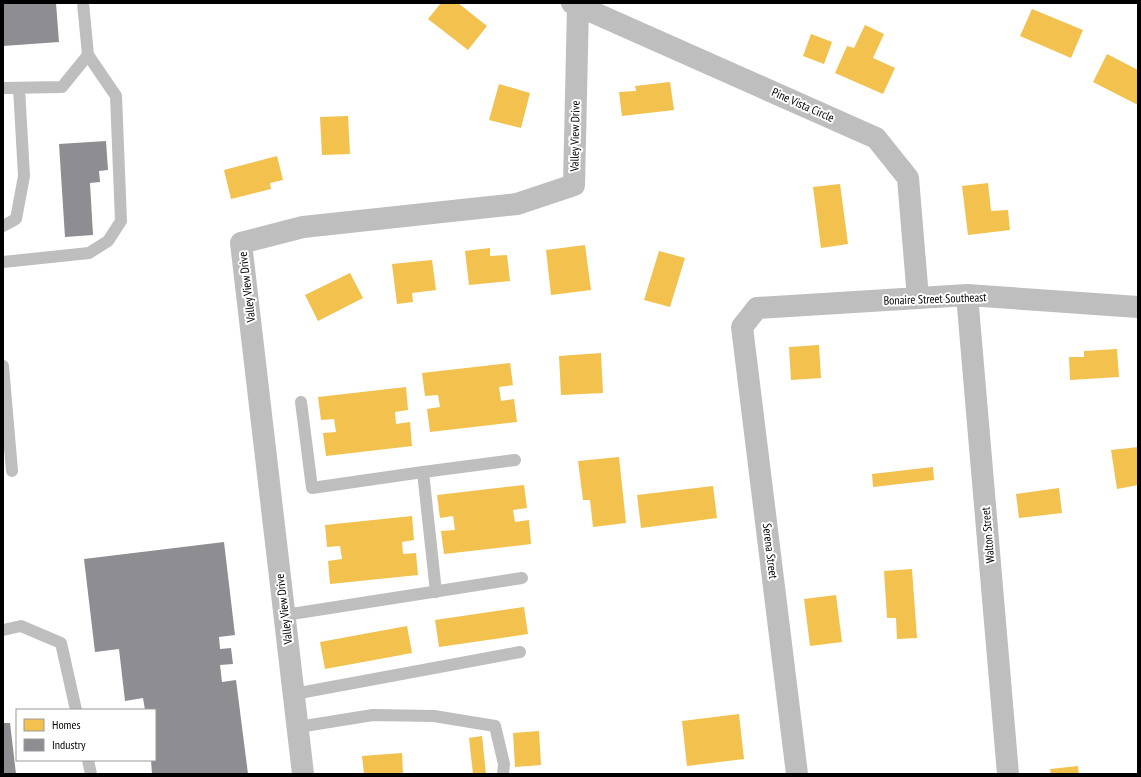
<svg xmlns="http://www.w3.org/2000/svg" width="1141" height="777" font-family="'PT Sans Narrow',sans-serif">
  <rect width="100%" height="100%" fill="#fff"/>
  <path fill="#f2c14e" d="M441 3H458L487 26 468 50 428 19Z
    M1032 9 1083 30 1071 58 1020 36Z
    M865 25 884 34 873 58 895 68 883 94 835 73 847 46 854 48Z
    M811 34 832 42 824 64 803 56Z
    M1107 54 1138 70V105L1093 82Z
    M670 82 674 110 622 116 619 92 636 91 635 86Z
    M499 84 530 93 521 128 489 120Z
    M348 116 350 154 322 155 320 117Z
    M277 156 283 180 270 183 271 189 231 199 224 170Z
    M988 183 991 211 1008 210 1010 230 968 235 962 186Z
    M840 184 848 244 821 248 813 187Z
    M585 245 591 290 551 295 546 250Z
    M490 248V256L507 255 510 281 469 285 465 251Z
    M659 251 685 258 670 307 644 300Z
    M432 260 436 290 412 293 413 302 397 304 392 264Z
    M350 273 363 298 318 321 305 295Z
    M819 345 821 378 791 380 789 347Z
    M1117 349 1119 377 1070 380 1069 357H1084V351Z
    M601 353 603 393 561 395 559 356Z
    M510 363 513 385 499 387 501 401 514 399 517 422 430 432 427 409 440 407 438 395 425 396 422 373Z
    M406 387 408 410 395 412 396 424 410 422 412 446 326 456 323 433 336 432 334 419 321 420 318 397Z
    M1138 447V485L1117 489 1111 450Z
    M619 457 626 523 593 527 590 500H583L578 461Z
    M933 467 934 480 873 487 872 474Z
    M524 485 527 508 513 510 515 522 529 520 531 544 444 554 441 531 455 530 453 516 440 518 437 495Z
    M713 486 717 518 641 528 637 495Z
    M1059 488 1062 513 1019 518 1016 494Z
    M412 516 414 540 402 542 403 554 416 553 418 575 330 584 328 561 342 559 340 546 327 547 325 525Z
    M912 569 917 638 897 639 896 618H887L884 571Z
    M836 595 842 642 810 646 804 599Z
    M524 607 528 634 439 647 435 620Z
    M407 626 412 653 325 669 320 642Z
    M739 714 744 759 687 766 682 721Z
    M539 731 541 765 515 767 513 733Z
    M482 736 486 774H473L469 738Z
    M402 753 403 774H364L362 756Z
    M1078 766 1079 774H1051L1050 769Z"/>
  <path fill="#8d8d92" d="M3 3H56L59 42 3 46Z
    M106 141 108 170 99 171 100 182 90 183 93 235 65 237 59 144Z
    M224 542 235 635 219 637 220 649 231 648 233 664 220 665 222 682 236 680 248 774H152L151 760H155V710H145L143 698 125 701 119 649 95 652 84 559Z
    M3 723H10L16 774H3Z"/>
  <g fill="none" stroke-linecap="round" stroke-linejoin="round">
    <path stroke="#bebebe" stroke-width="12" d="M3 88 62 87 88 55 83 3
      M3 226 16 219 24 176 19 88
      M3 262 89 253 108 241 121 221 116 96 88 55
      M3 366 12 471
      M301 402 312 488 423 472 436 592
      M423 472 515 460
      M285 615 522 578
      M3 630 21 626 61 643 76 710
      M294 694 520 652
      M298 727 373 715 434 716 495 726 504 764 503 774
      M88 760 91 774"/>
    <path stroke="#bebebe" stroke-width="22" d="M572 3 876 138 908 178 918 298
      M967 295 1008 774
      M303 774 241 243 303 227 517 204 574 185 578 6
      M797 774 742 327 757 308 967 295 1138 307"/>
  </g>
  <g text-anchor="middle" stroke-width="4" stroke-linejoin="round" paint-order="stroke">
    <g font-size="12" fill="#000" stroke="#fff">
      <text transform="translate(803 105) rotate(24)" y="4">Pine Vista Circle</text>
      <text transform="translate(575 136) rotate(-89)" y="4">Valley View Drive</text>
      <text transform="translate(247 287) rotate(-97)" y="4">Valley View Drive</text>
      <text transform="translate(935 299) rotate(-2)" y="4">Bonaire Street Southeast</text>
      <text transform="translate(988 535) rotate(-95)" y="4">Walton Street</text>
      <text transform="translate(770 551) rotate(83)" y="4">Serena Street</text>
      <text transform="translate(284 609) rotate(-97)" y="4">Valley View Drive</text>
    </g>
  </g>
  <rect width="1141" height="777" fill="none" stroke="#000000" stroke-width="8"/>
  <rect x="16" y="709" width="140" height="52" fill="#ffffff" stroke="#999999"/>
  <rect x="24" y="719" width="20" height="12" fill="#f2c14e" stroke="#999999"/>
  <text x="52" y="729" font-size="12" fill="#000000">Homes</text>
  <rect x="24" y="739" width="20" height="12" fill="#8d8d92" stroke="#999999"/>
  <text x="52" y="749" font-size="12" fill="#000000">Industry</text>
</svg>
